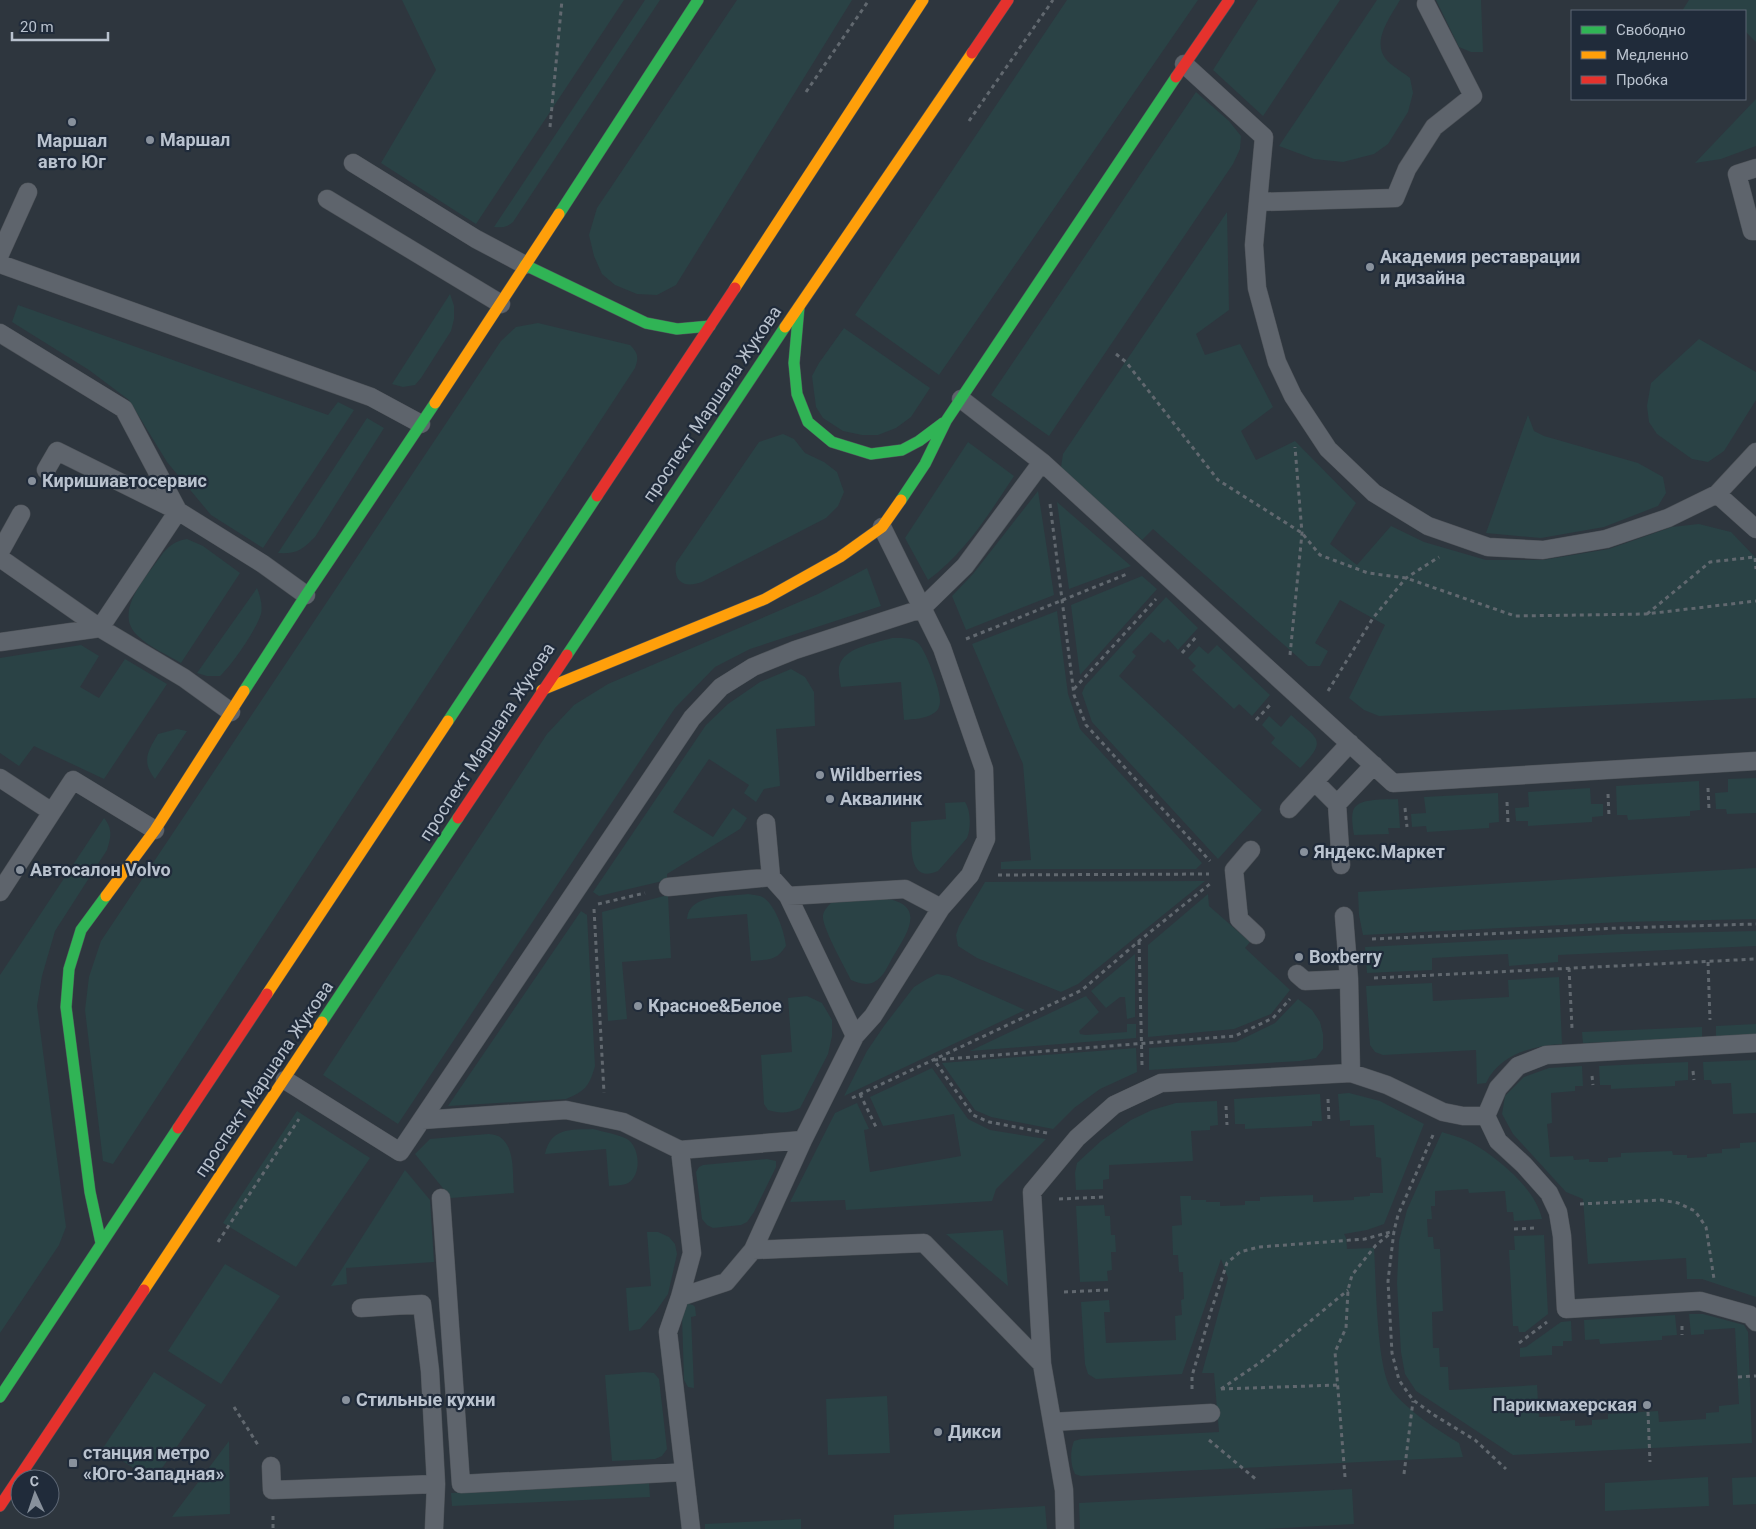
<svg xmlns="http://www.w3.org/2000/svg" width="1756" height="1529" font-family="Roboto,sans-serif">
  <rect width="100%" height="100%" fill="#2e363e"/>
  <path fill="#2a4245" d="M402 0H624L476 224 381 163 436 70Z
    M645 0H660L513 222C507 227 502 228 494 227Z
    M737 0H852L676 285 657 295 637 294 615 285 602 274 594 256 589 235 597 208Z
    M1067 0H1198L939 375 855 315Z
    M1258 0H1340L1263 116 1213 70Z
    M1377 0H1400C1391 16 1372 40 1385 58 1391 66 1403 72 1410 78L1413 93 1408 112 1388 144 1374 154 1343 162 1314 159 1279 146Z
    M1436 0H1481L1483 52H1471L1459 47Z
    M1689 0H1756V42L1745 31V11H1682Z
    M1196 92 1229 121 1241 136 1240 149 1233 164 1049 436 991 395Z
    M1756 99V146L1721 159 1695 163Z
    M1227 212 1229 310 1196 334 1205 355 1240 344 1273 407 1241 431 1256 460 1295 441 1356 503 1330 544 1357 565 1391 526 1424 542 1486 560H1543L1609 549 1672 527 1699 524 1731 532 1756 558V698L1379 716 1364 710 1349 698 1385 625 1340 600 1315 643 1328 651 1320 666H1308L1153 529 1142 540 1066 473 1061 467 1063 454Z
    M450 294 454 306V319L451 331 421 378 415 385 403 387 392 384Z
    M18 305 328 415 338 402 354 410 263 548 211 515 167 462 129 400 89 370 12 322Z
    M538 323 630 345C638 353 639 357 635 368L113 1164 103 1161 85 1010 89 977 101 941 501 341 516 327Z
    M844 328 930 388 911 417 896 428 878 435H862L843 431 823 418 816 407 812 376 819 363Z
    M1699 339 1756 372V400L1724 451 1708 462 1692 459 1657 434 1649 422 1647 406 1651 383Z
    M1528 415 1534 431 1544 436 1638 463 1663 477 1666 493 1658 506 1604 527 1541 538 1486 533Z
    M367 418 384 428 315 537C302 550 297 554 278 553Z
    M783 434 794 439 805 453 824 462 837 472 844 492 838 506 826 518 702 582C685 588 673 583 676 563L759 442Z
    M968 442 1014 476C989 514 965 553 928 580L905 538Z
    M1038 491 1054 595 966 630 952 596 973 574Z
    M1057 502 1131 566 1069 589Z
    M187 539 203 546 240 573 181 663C168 655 149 647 138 636 111 612 149 574 163 553 171 544 176 541 187 539Z
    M867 568 881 606 750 649 715 667 675 708 398 1124 323 1075 547 734 574 705 608 684 818 594Z
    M1142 576 1157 589 1080 675 1071 605Z
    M257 588C260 596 263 605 261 614 256 630 232 665 220 676H207L197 673Z
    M1166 597 1198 628 1178 650 1168 639 1164 643 1151 632 1132 652 1136 656 1119 676 1262 810 1218 859 1092 722 1082 693 1085 686Z
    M1057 611 1068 694 1080 729 1202 863 1196 869H1001V862L1031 860 1023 764 972 644Z
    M892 638C901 638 911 637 918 643 926 650 940 690 940 700 940 705 939 710 934 713 926 719 913 719 904 720L901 682 841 687C840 681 838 673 839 667 843 647 876 643 892 638Z
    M81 645 99 656 80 687 99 698 125 659 167 684 104 779 34 746 19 766 0 753V658Z
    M1217 645 1270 695 1252 716 1239 704 1234 709 1192 670 1196 666 1188 658 1199 646 1208 654Z
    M791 669 805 677 814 692 815 726 776 729 780 786 764 789 756 802 744 793 749 785 709 759 673 812 713 837 733 808 747 818 740 829 667 874V880L599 896 593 892 706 725 728 704 760 682Z
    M1291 715C1317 739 1329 739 1300 768L1271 743 1275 738 1262 725 1269 716 1281 727Z
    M177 729 187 731 155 779C141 761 148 751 158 734Z
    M1756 778V813L1727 814 1726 809H1716L1715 793 1728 792V779Z
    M1699 781 1700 810 1690 811V816L1628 820 1627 815H1617L1616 786Z
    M1590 788 1591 804H1603V816L1592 817V822L1528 826V821H1516L1515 808 1529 807 1528 792Z
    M1498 793 1499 822 1489 823V828L1427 832 1426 826 1412 827 1411 814 1426 813 1424 797Z
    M1398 799 1400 828H1388L1389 834 1354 835C1353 828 1351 818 1353 811 1357 797 1386 800 1398 799Z
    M965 802C971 811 971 829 967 838L938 871C906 885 912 841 911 822L946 819 945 803Z
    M104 818C113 829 111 837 107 850L55 931 42 976 37 1006 66 1227 59 1245 0 1333V975Z
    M1756 868V919L1621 922 1363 935 1359 915 1358 892Z
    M1205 881 1078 984 1061 992 977 958 958 946 956 935 959 926 985 882Z
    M748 894C752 895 757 895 760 896 774 900 785 933 786 946 775 962 769 959 751 961L747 914 687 919C689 893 729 897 748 894Z
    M1208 894 1209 906 1250 942 1245 948 1290 990 1271 1014 1234 1029 1148 1037V945Z
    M668 895 671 958 622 962 627 1019 608 1021 602 912Z
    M888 899C926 906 907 934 894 955 888 965 884 977 874 982 866 986 859 983 851 980 846 969 821 926 823 915 824 910 828 906 832 902Z
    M581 911 587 915 595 1066C589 1087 585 1091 566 1099L448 1106Z
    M1756 931V946L1558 955V962L1509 966 1508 954 1432 958V970L1367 973 1365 947 1622 934Z
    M1135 954V1017L1127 1019 1125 997H1120L1106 1008 1091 991Z
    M937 974 949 976 1025 1010 844 1096 867 1051 884 1026 914 987 927 979Z
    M1559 977 1562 1044C1532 1046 1500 1054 1486 1083L1477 1084 1476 1050 1383 1055 1375 1052 1370 1045 1366 986 1432 983 1433 1001 1509 997 1508 980Z
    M807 996 822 1003 832 1020V1036L828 1054 800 1108C790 1113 780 1114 768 1110L764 1104 761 1055 792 1052 788 998Z
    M1086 996 1099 1012 1079 1031 1080 1034 1086 1035 1127 1032V1024H1136V1038L970 1051Z
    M1298 999 1312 1010 1320 1022 1323 1034V1049L1316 1058 1300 1061 1149 1070V1048L1236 1042 1275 1023Z
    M1756 1024V1036L1716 1037V1026Z
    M1702 1027V1038L1583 1043 1582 1032Z
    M1136 1048 1137 1072 1100 1089 1074 1108 1053 1129 991 1117 975 1110 942 1063Z
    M1756 1060V1113L1733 1114 1731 1083 1712 1084 1711 1080H1704L1703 1062Z
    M1688 1062V1080L1675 1081V1086L1611 1089V1085H1600L1599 1066Z
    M1582 1066 1583 1086H1575V1091L1551 1093 1552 1123 1547 1124 1550 1157 1573 1156 1574 1160 1589 1159V1162H1608V1158L1621 1157V1153L1672 1151 1673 1155H1687V1158L1707 1157V1154L1722 1153V1149L1740 1148V1143L1756 1142V1297L1702 1279H1687L1686 1258 1588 1264 1583 1199 1566 1192 1513 1134 1502 1114 1505 1096 1524 1077 1549 1068Z
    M932 1068 968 1119 990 1130 1046 1139 996 1189 992 1201 846 1210 845 1200 790 1202 835 1113 857 1103 869 1129 864 1130 870 1172 961 1156 954 1114 883 1126 870 1097Z
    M1349 1093 1380 1101 1424 1124 1384 1224 1367 1230 1344 1234 1346 1238 1347 1249 1374 1248C1376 1277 1376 1372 1393 1392 1411 1413 1436 1429 1459 1443L1463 1457 1081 1476 1075 1474C1070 1464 1070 1451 1074 1441L1081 1439 1219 1432 1214 1373H1202L1228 1278 1221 1259 1182 1374 1096 1379 1088 1374 1085 1364 1081 1302 1109 1300 1110 1312H1104L1106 1343 1176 1340 1175 1316 1182 1315 1181 1300 1184 1299 1183 1272H1179L1178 1255H1173L1172 1226 1182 1225 1180 1196H1191V1200H1206V1202H1220V1206L1245 1205V1201H1260V1197L1313 1195V1202L1354 1200V1197L1370 1196V1193H1383L1381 1158 1376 1157 1374 1125 1350 1126V1120L1340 1121 1338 1094Z
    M1320 1094 1322 1121H1312V1126L1245 1129V1124H1235L1234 1099Z
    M1217 1101 1218 1125 1210 1126V1130L1191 1131 1193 1161 1109 1165V1179L1103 1180V1189L1076 1190 1075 1173 1077 1163 1101 1141 1131 1120 1152 1110 1176 1103Z
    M297 1111 370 1158 296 1267 223 1223Z
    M593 1129C604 1132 617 1134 627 1139 640 1147 642 1175 628 1183 623 1186 615 1185 609 1186L606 1149 545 1154C551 1127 571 1130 593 1129Z
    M1442 1132C1451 1135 1463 1138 1472 1143 1498 1158 1536 1189 1542 1219L1514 1221 1513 1212H1507L1505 1191 1469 1193 1468 1189 1435 1191V1206H1431L1432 1219H1427L1428 1237H1433L1434 1249H1440L1443 1311 1432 1312 1433 1348H1439L1440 1367H1448L1449 1390 1537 1385 1539 1417 1560 1416V1421L1575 1420V1426L1592 1425V1420L1608 1419V1414L1658 1411 1659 1422 1706 1419V1413L1719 1412V1406L1739 1404 1735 1328 1704 1330V1334L1691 1335 1689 1314H1703L1744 1325 1748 1332 1752 1443 1513 1455 1416 1391 1405 1374 1401 1352 1397 1283 1399 1241 1407 1210Z
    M488 1134C491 1134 497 1135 500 1137 516 1148 512 1176 514 1193L451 1198 415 1154 430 1139Z
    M767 1159 776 1161V1167L754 1212 747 1222 741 1225 713 1228 707 1225 702 1219 696 1172 699 1167 703 1165Z
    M405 1170 430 1200 434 1262 346 1268 347 1284 331 1286Z
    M1104 1205 1105 1216H1110L1111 1235H1115L1116 1252H1111L1112 1270 1107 1271 1108 1281 1080 1282 1076 1206Z
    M1003 1230 1008 1286 946 1234Z
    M647 1232H658L669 1237 675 1244 677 1254 668 1294 656 1311 640 1329 629 1331 626 1288 651 1286Z
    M1544 1235 1548 1314 1525 1332H1519L1518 1326H1513L1509 1250H1515L1514 1236Z
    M225 1264 280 1296 221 1384 168 1351Z
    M688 1304 693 1305 695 1307 696 1316 691 1317 694 1388 688 1387 684 1380 682 1316 684 1306Z
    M1675 1315 1677 1335 1662 1336V1340L1600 1344 1599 1339 1585 1340 1584 1320Z
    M1571 1321 1572 1341H1563V1346H1552V1355L1520 1357V1348L1526 1347 1561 1322Z
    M154 1372 206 1405 153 1481 103 1448Z
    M644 1372 654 1373 659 1379 667 1449 662 1456 655 1459 612 1461 605 1375Z
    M887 1396 890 1453 828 1455 826 1399Z
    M229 1441 230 1514 172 1517Z
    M1708 1477 1709 1506 1605 1511V1483Z
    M1756 1477V1504L1733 1505 1732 1478Z
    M649 1483 650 1497 452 1506 451 1493Z
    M1352 1489 1354 1524 1265 1529H1080L1079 1503Z
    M1045 1506 1047 1529H894V1515Z
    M801 1519V1529H705V1524Z"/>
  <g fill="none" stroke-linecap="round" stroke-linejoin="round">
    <g stroke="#4d5258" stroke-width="19">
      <path id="lane" d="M1184 64 1264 137 1254 245 1257 288 1277 362 1293 396 1328 449 1374 493 1428 526 1488 547 1543 550 1606 539 1668 518 1717 494 1756 452
        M353 163 476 239 525 265
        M1756 168 1737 174 1752 231H1756
        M327 199 501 304
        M1258 202 1395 198 1407 169 1434 127 1473 96 1426 4
        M0 254 28 192
        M0 264 371 397 421 424
        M0 333 124 409 178 511 100 628 0 642
        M961 399 1042 462 1393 783 1756 761
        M46 470 57 451 178 511 263 564 306 595
        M1717 494 1756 529
        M0 552 21 514
        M0 558 100 628 184 678 231 712
        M0 778 52 812 73 780 155 830
        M1315 782 1337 804 1374 765
        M1337 804 1341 865
        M1289 809 1350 743
        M766 823 771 877 788 896 905 889 941 908
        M1251 850 1234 870 1239 919 1256 935
        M668 887 771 877
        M0 892 52 812
        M788 896 855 1036
        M1344 916 1349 979 1351 1073
        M1297 974 1305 981 1349 979
        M1756 1043 1546 1055 1518 1066 1498 1088 1486 1116 1498 1141 1524 1165 1549 1193 1558 1212 1562 1236 1566 1309 1700 1301 1750 1315 1756 1322
        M285 1080 400 1152 692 718 721 687 753 667 795 650 921 609 965 566 1042 462
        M422 1120 566 1110 623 1122 680 1150 803 1140
        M441 1198 461 1484 684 1472
        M753 1250 924 1243 1042 1364 1064 1490 1065 1529
        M680 1297 692 1253 680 1150
        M361 1308 422 1304 430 1371 436 1484 434 1529
        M1042 1364 1032 1192 1077 1138 1114 1105 1161 1083 1351 1073 1387 1085 1443 1112 1463 1116H1486
        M1052 1422 1211 1413
        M271 1466 272 1490 436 1484
        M691 1529 668 1332 680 1297 726 1282 753 1250 803 1140 855 1036 873 1016 941 908 970 875 986 839 984 769 942 648 882 527"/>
    </g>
    <g stroke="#4d5258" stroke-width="12">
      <path id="fast" d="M559 214 698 0
        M525 265 646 323 677 329 710 326
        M799 307 794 363 797 394 808 422 832 442 871 454 902 450 919 441 943 423
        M901 500 925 464 946 421 1176 77
        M567 655 785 327
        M244 691 306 595 435 403
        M448 721 597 496
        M322 1022 458 818
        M101 1243 90 1192 66 1007 69 969 81 930 106 896
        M0 1397 178 1128"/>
    </g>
    <g stroke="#4d5258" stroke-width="12">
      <path id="slow" d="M735 288 923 0
        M785 327 972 53
        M435 403 559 214
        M542 690 765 599 840 557 882 527 901 500
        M106 896 155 830 244 691
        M267 994 448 721
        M144 1290 322 1022"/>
    </g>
    <g stroke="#4d5258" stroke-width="12">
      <path id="jam" d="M972 53 1008 0
        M1176 77 1229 0
        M597 496 735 288
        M458 818 567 655
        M178 1128 267 994
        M0 1506 144 1290"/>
    </g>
    <path stroke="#61686f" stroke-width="3" stroke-dasharray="4 4" stroke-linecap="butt" d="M806 92 869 0
      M969 121 1053 0
      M550 127 562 0
      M1116 354 1126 362 1218 480 1302 533 1320 555 1368 573 1406 578 1515 616 1646 614 1756 601
      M1050 504 1074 695 1086 725 1210 861
      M1755 558 1756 569
      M1647 614 1710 562 1755 557
      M966 639 1127 574
      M1182 653 1197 636
      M1290 655 1302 533 1295 447
      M1074 689 1156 599
      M1328 691 1373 618 1406 578 1439 557
      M1256 720 1270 705
      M1708 788 1709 809
      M1608 794 1609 816
      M1507 802 1508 822
      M1405 808 1407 827
      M998 875 1209 874
      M598 904 645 893
      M594 909 604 1093
      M1372 939 1620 928 1756 924
      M1139 941 1142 1065
      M1708 962 1710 1020
      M1569 968 1572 1028
      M1374 978 1756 959
      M1693 1071 1694 1080
      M1592 1076 1593 1085
      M860 1094 876 1127
      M852 1098 1082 990 1139 941 1211 883
      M1328 1099 1329 1121
      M1226 1106 1227 1125
      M1047 1133 989 1122 973 1115 934 1060 1235 1036 1273 1018 1290 999
      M1433 1135 1398 1215 1394 1231 1388 1281 1392 1353 1399 1380 1413 1400 1434 1415 1475 1440 1506 1469
      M1059 1199 1104 1197
      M1580 1204 1661 1200 1678 1203 1695 1211 1706 1227 1714 1279
      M1514 1229 1536 1228
      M218 1242 299 1119
      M1064 1292 1108 1290
      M1682 1326V1335
      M1519 1343 1547 1322
      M1738 1377 1756 1376
      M1192 1389V1376L1211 1311 1227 1263 1240 1252 1259 1247 1365 1239 1394 1231
      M1221 1389 1262 1361 1348 1290
      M1221 1389 1338 1385
      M234 1407 258 1445
      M1648 1412 1650 1462
      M1209 1440 1258 1481
      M1404 1474 1413 1401
      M1345 1477 1335 1352 1346 1328 1348 1290 1352 1275 1376 1245 1391 1233
      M273 1516V1529"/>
    <use href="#lane" stroke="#5e646c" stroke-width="18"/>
    <use href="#fast" stroke="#30b455" stroke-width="11"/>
    <use href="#slow" stroke="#ff9f0a" stroke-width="11"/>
    <use href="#jam" stroke="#e5322d" stroke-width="11"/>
  </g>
  <g fill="#88919c" stroke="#202b3a" stroke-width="2">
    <circle cx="72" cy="122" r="5"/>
    <circle cx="150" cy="140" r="5"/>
    <circle cx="1370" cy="267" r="5"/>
    <circle cx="32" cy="481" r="5"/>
    <circle cx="820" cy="775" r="5"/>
    <circle cx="830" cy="799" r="5"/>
    <circle cx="1304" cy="852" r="5"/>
    <circle cx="20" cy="870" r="5"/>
    <circle cx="1299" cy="957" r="5"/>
    <circle cx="638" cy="1006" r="5"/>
    <circle cx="346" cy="1400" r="5"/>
    <circle cx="1647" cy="1405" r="5"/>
    <circle cx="938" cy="1432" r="5"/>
    <rect x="68" y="1458" width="10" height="10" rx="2.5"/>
  </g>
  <g text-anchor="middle" stroke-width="4.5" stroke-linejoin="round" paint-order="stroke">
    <g font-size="18" font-weight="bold" fill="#b9c2ce" stroke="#202b3a" text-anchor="start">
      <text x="160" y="146">Маршал</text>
      <text x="72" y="147" text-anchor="middle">Маршал<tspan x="72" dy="21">авто Юг</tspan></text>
      <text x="1380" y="263">Академия реставрации<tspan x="1380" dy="21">и дизайна</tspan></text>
      <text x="42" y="487">Киришиавтосервис</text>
      <text x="830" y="781">Wildberries</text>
      <text x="840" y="805">Аквалинк</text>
      <text x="1314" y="858">Яндекс.Маркет</text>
      <text x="30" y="876">Автосалон Volvo</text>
      <text x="1309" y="963">Boxberry</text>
      <text x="648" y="1012">Красное&amp;Белое</text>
      <text x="356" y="1406">Стильные кухни</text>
      <text x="1637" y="1411" text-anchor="end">Парикмахерская</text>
      <text x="948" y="1438">Дикси</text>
      <text x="83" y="1459">станция метро<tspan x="83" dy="21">«Юго-Западная»</tspan></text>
    </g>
    <g font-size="18" fill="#b9c2ce" stroke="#202b3a">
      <text transform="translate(712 404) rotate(-56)" y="6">проспект Маршала Жукова</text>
      <text transform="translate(487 742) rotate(-57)" y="6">проспект Маршала Жукова</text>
      <text transform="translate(264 1079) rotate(-56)" y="6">проспект Маршала Жукова</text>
    </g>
  </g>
  <rect x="1571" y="10" width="175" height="90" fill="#202b3a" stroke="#5d6775"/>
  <rect x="1581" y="26" width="25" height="8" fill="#30b455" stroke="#5d6775"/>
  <text x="1616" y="35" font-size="15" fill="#b9c2ce">Свободно</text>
  <rect x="1581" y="51" width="25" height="8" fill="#ff9f0a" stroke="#5d6775"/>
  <text x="1616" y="60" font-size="15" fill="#b9c2ce">Медленно</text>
  <rect x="1581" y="76" width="25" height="8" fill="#e5322d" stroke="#5d6775"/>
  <text x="1616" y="85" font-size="15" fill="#b9c2ce">Пробка</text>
  <g transform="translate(35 1494) rotate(357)"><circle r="24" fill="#202b3a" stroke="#5d6775"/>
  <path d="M0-4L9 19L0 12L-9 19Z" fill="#88919c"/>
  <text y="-8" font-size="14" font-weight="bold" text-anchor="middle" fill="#b9c2ce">С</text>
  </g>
  <path d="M12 32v8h96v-8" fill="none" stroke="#b9c2ce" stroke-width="2.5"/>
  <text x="20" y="32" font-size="15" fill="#b9c2ce" stroke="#202b3a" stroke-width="4" paint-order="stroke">20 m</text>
</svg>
